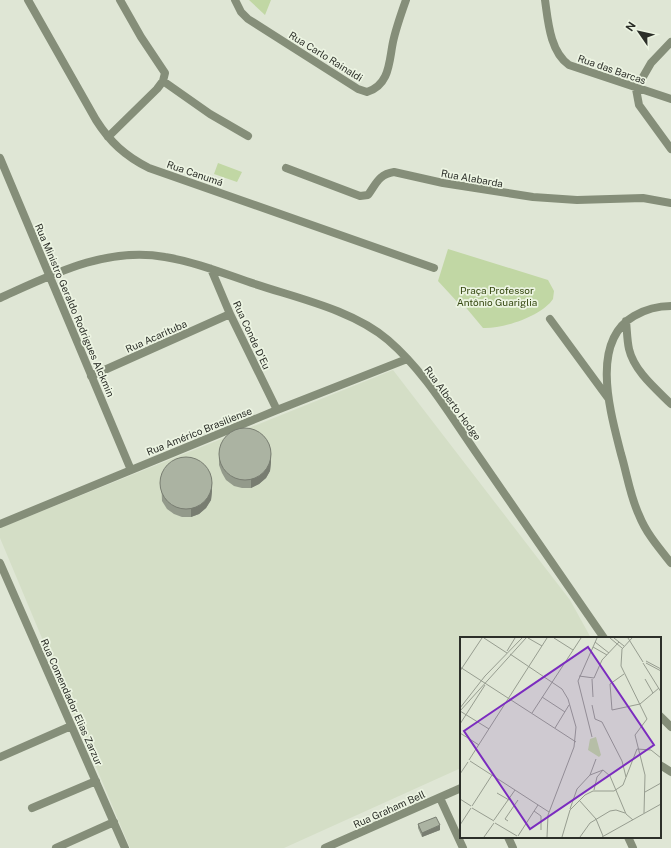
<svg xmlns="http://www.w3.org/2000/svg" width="671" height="848" font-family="'Public Sans',sans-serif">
  <rect width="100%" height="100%" fill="#dfe6d5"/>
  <path fill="#d4dec6" d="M393 370 570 600 591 638H461V768L284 848H130L0 538V528Z"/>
  <path fill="#c1d7a4" d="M249 0H271L265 15Z
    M218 163 242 172 237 182 214 174Z
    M448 249 548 280 554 291 553 299C542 316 503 329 483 328L463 304 461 306 438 281Z"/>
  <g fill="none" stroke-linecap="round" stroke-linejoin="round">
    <path stroke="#858e79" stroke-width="8" d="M28 0 96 120C110 142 125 156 149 168L434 268
      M235 0 241 12 248 19 358 89 367 92C390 85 389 61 393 42 396 28 401 14 406 0
      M545 0C548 21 550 52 569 65L671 99
      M671 42 651 63 636 89 639 105 671 149
      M163 81 210 114 248 136
      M108 137 157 89 163 81 165 73 141 37 120 0
      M0 158 131 470
      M286 168 360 196 368 195C376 184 379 174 394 172L443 183 533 197 577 200 643 198 671 203
      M211 269 230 314 277 410
      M0 298C51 275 107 246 165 257 196 262 225 274 255 284 297 298 353 310 388 340 424 371 448 412 475 451 518 513 561 575 604 638
      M671 306C657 306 646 309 634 316 589 342 611 414 621 454 627 474 630 496 639 515 646 533 659 548 671 563
      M550 319 608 398
      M626 321C627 330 627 340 629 349 634 371 656 389 671 404
      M91 376 230 314
      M0 524 277 410 407 359
      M0 563 125 848
      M660 716 671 727
      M0 757 71 726
      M660 765 671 772
      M440 798 463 848
      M32 808 96 781
      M508 837 513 848
      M628 837 633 848
      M56 848 114 822
      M325 848 461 788"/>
  </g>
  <path fill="#939a8b" d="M219 457 271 462 270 471 266 478 259 484 251 488H242L234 486 226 480 222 473 219 465Z
    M161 476 212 491 211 500 206 508 199 514 191 517H182L174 514 167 509 162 501Z
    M418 824 440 830 422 837 418 828Z"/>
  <path fill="#787d71" d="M271 453V462L270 471 266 478 259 484 251 488V479Z
    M212 483V491L211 500 206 508 199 514 191 517V508Z
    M440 825V830L422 837V833Z"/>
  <path fill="#abb3a2" stroke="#787d71" d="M219 454a26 26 0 1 1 52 0a26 26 0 1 1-52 0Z
    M160 483a26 26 0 1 1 52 0a26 26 0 1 1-52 0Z
    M436 817 440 825 422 833 418 824Z"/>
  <g text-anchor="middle" stroke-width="3.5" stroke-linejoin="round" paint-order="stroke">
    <g font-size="10" fill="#2c2f29" stroke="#ecf4e2">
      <text transform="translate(326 56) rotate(32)" y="4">Rua Carlo Rainaldi</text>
      <text transform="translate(612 69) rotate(19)" y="4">Rua das Barcas</text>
      <text transform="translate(195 173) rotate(19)" y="4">Rua Canumá</text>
      <text transform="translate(472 178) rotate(10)" y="4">Rua Alabarda</text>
      <text transform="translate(75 310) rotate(67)" y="4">Rua Ministro Geraldo Rodrigues Alckmin</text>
      <text transform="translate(252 335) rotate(65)" y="4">Rua Conde D'Eu</text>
      <text transform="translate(156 336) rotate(-24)" y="4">Rua Acarituba</text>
      <text transform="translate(453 403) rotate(54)" y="4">Rua Alberto Hodge</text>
      <text transform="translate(199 431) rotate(-22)" y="4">Rua Américo Brasiliense</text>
      <text transform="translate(72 702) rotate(66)" y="4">Rua Comendador Elias Zarzur</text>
      <text transform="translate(389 809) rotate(-24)" y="4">Rua Graham Bell</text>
    </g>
    <g font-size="10" fill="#33460e" stroke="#ecf4e2">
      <text x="497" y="294">Praça Professor<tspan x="497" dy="12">Antônio Guariglia</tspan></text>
    </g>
  </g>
  <g transform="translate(460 637)">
    <rect width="201" height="201" fill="#dfe6d5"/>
    <path d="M136 100 141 118 139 120 128 113 130 102Z" fill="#c1d7a4"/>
    <path fill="none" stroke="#979d90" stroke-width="1" d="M24 1 47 16M68 1 82 9M94 1 113 13M150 1 162 11M154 1 164 9M168 1 183 25M172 1 162 12 161 29 187 82 175 98 185 138 184 176M135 5 149 16M133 10 147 18M47 14 55 1M50 17 102 52 108 62 116 90 114 110 88 178 87 200M186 24 201 32M183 26 201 55M186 26 201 34M0 30 116 105M0 34 22 1M164 37 150 47 152 73 180 67 199 51M119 39 134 41 142 23 159 5M132 42 133 60M185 42 193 56M82 60 105 75M132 68 135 82 142 85 162 124 166 140M0 71 25 39 62 1M0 74 29 92M0 74 66 1M72 76 121 1M0 87 25 48M95 91 109 68M0 96 19 108M132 100 118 44 137 1M9 123 87 1M10 124 89 175M0 137 8 125M130 138 136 122M134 153 137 140 143 133M185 155 201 146M37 156 49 163M0 162 11 169M119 163 136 182 143 199M12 169 32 138M12 171 34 184M110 172 117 152 130 138 143 133 150 139 166 177 173 183M74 174 81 179V193M34 183 55 153M48 184 45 182 58 163M35 186 57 199M0 188 11 171M58 199 78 168M24 200 34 186M102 200 110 173 125 158 133 154H154L163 148 177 112 191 113 201 121M120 200 130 186 150 174 156 173 165 176M142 200 201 167"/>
    <path fill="#7b2cbf" fill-opacity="0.15" stroke="#7b2cbf" stroke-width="2" d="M128 10 194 108 70 192 4 94Z"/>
    <rect width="201" height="201" fill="none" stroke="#2c2f29" stroke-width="2"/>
  </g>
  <g transform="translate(639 32) rotate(304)" stroke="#ecf4e2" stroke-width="3" paint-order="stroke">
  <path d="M0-3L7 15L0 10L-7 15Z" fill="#2c2f29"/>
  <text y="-6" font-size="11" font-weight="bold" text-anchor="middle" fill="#2c2f29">N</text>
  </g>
</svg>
